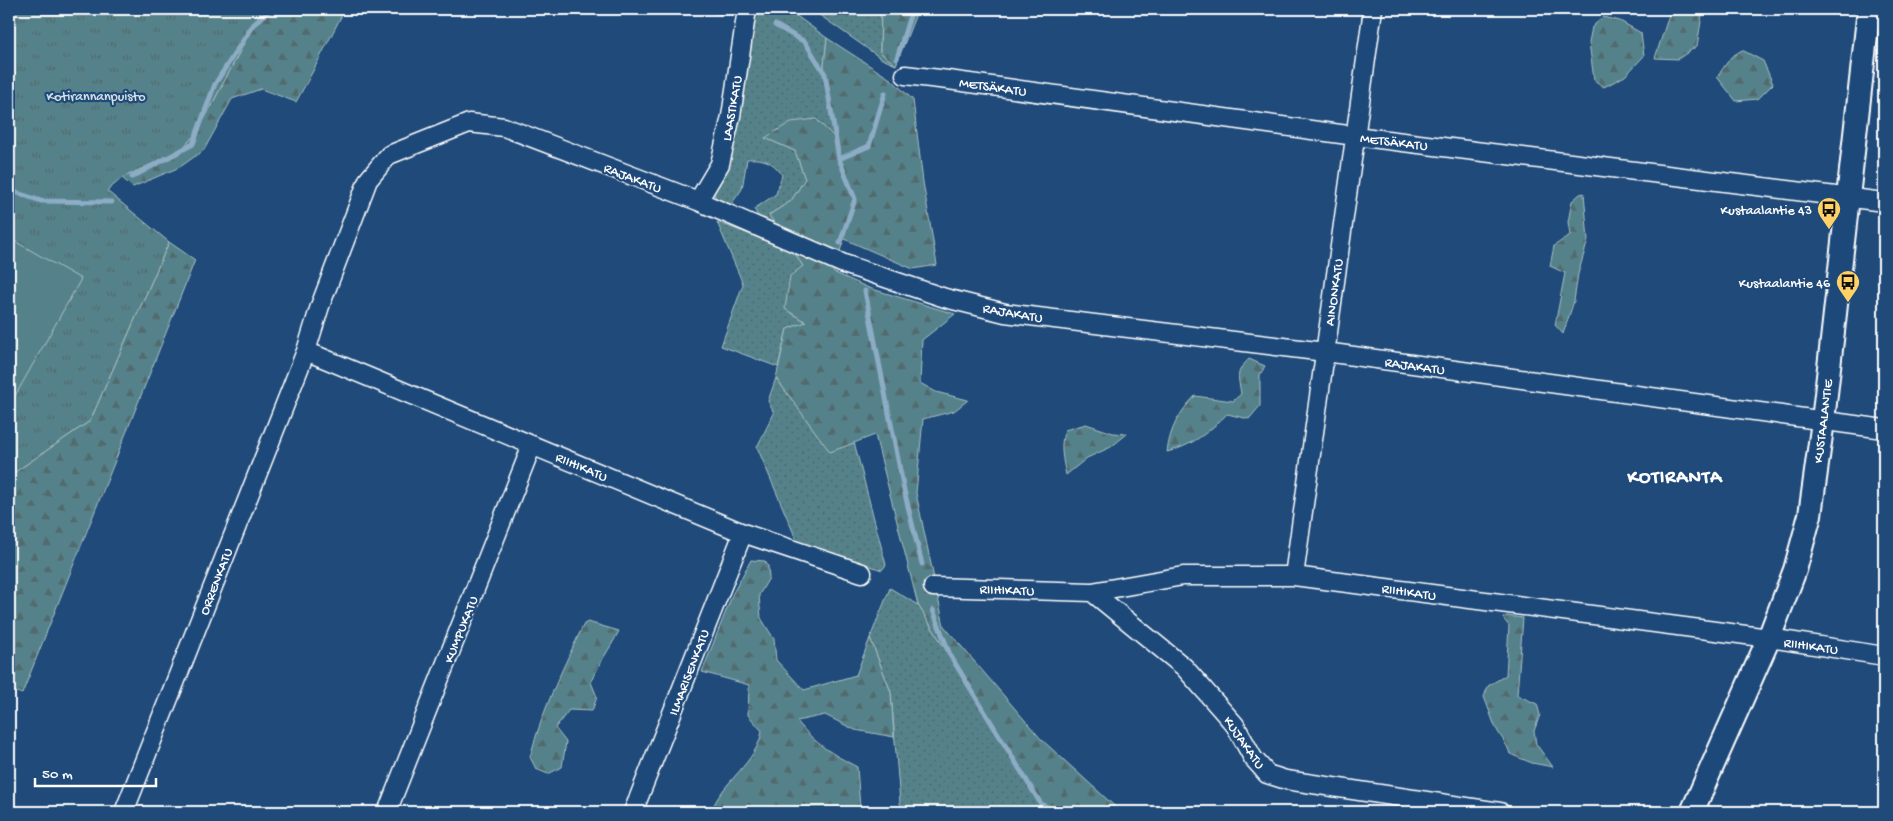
<svg xmlns="http://www.w3.org/2000/svg" width="1893" height="821" font-family="'Gochi Hand',sans-serif">
  <defs>
    <pattern id="grass-dots" width="8" height="8" patternUnits="userSpaceOnUse" patternTransform="scale(1.25)"><rect width="8" height="8" fill="#55828a"/><path d="M2 2h.1M6 6h.1" fill="none" stroke="#516a6e" stroke-width="1.8" stroke-linecap="round"/></pattern>
    <pattern id="forest-firs" width="22" height="20" patternUnits="userSpaceOnUse" patternTransform="scale(1.25)"><rect width="22" height="20" fill="#55828a"/><path d="M5 1l3.5 6h-7zM16 11l3.5 6h-7z" fill="#516a6e"/></pattern>
    <pattern id="park-tufts" width="24" height="20" patternUnits="userSpaceOnUse" patternTransform="scale(1.25)"><rect width="24" height="20" fill="#55828a"/><path d="M3 7l-1-3M5 7V3M7 7l1-3M15 17l-1-3M17 17v-4M19 17l1-3" fill="none" stroke="#516a6e"/></pattern>
  </defs>
  <rect width="100%" height="100%" fill="#1f4a7a"/>
  <filter id="ink" filterUnits="userSpaceOnUse"><feTurbulence type="fractalNoise" baseFrequency=".02" numOctaves="2"/><feDisplacementMap in="SourceGraphic" scale="10" xChannelSelector="R" yChannelSelector="G"/><feConvolveMatrix kernelMatrix="1 2 1 2 8 2 1 2 1" color-interpolation-filters="sRGB"/></filter>
  <g filter="url(#ink)">
    <path fill="url(#grass-dots)" stroke="#aac0c4" d="M754 9H787L827 38 824 65 834 138H765L795 151 805 179 791 201 770 214 777 226 758 216 754 209 776 194 782 175C773 161 763 158 747 159L742 189 730 206 718 202 714 194 736 137Z
      M811 9 881 10 880 52 896 65 882 59Z
      M717 222 794 251 803 266 806 322 787 329 778 367 721 346 743 284Z
      M776 378 830 451 854 442 886 565 882 570 797 541 757 447 774 413 768 401Z
      M890 588 918 605 1047 812H969L966 808 959 812H905L900 803 891 692 870 638Z"/>
    <path fill="url(#forest-firs)" stroke="#aac0c4" d="M262 9H345L313 71 296 102 261 89 232 99 204 150 180 167 133 187 122 178 181 150 198 131Z
      M879 9H918L896 65 880 52 881 10Z
      M1671 9H1703L1697 46 1678 59 1655 58Z
      M1603 17 1620 21 1641 33 1644 56 1625 76 1604 87 1594 80 1589 42 1592 27Z
      M827 38 892 80 913 100 923 182 937 265 913 269 844 239 833 272 869 288 955 314 922 340 920 383 936 392 968 400 954 411 923 419 916 493 944 626 1041 739 1121 812H1047L918 605 875 435 830 452 776 378 787 329 806 322 785 309 790 276 803 266 769 215 791 201 805 179 795 151 765 138 791 122 816 119 834 137 824 65Z
      M1742 50 1763 61 1773 84 1758 99 1736 101 1717 77 1731 57Z
      M1584 193 1588 240 1578 274 1574 301 1563 334 1555 325 1565 273 1550 266 1554 246 1570 235 1568 222 1572 201 1580 194Z
      M169 242 195 260 22 694 9 689V476L90 421Z
      M1249 359 1265 366 1260 375V406L1249 419 1227 414C1209 432 1192 446 1167 452 1170 428 1179 413 1195 396L1233 401 1241 394C1238 375 1235 373 1249 359Z
      M1086 424 1113 433 1127 434 1111 447 1087 458 1066 475C1063 460 1059 446 1065 430Z
      M751 560 765 561 768 566 769 578 759 595 761 618 774 639 776 660 804 690 856 675 870 638 891 692 894 737 855 730 825 715 797 721C816 745 831 753 857 767L860 808 840 812 794 806 785 810 783 812H711C721 782 757 763 762 731L748 715 749 685 702 672 733 593Z
      M1507 616 1523 618 1517 695 1537 704 1540 715 1534 731 1536 744 1553 767 1532 763 1510 754C1507 743 1500 737 1495 726 1491 717 1488 706 1484 697L1488 686 1506 675 1509 626 1503 618Z
      M588 622 619 631C610 649 598 664 591 682L597 697 592 711 569 710 555 728 566 742 562 767 548 774 536 769 530 757C542 711 563 667 584 624Z"/>
    <path fill="url(#park-tufts)" stroke="#aac0c4" d="M9 9H262L198 131 181 150 122 178 107 191 169 242 90 421 9 476Z"/>
    <path fill="#55828a" stroke="#aac0c4" d="M9 238 81 279 15 396 9 393Z"/>
    <g fill="none" stroke-linecap="round" stroke-linejoin="round">
      <path stroke="#8dacc5" stroke-width="5" d="M705 9 723 13
        M775 25 805 42 825 74 839 159 855 199 840 243
        M897 58 912 9
        M839 159 869 146 885 93
        M132 177 193 144 215 84 253 25 271 9
        M9 190 41 201 112 202
        M865 291 904 490 922 564
        M933 610 950 655 1041 804 1055 812"/>
      <g stroke="#fff" stroke-width="21">
        <path id="minor" d="M905 75 948 80 1355 136 1884 202
          M698 201 720 164 731 116 747 9
          M306 351 743 533 862 573
          M1294 576 1373 9
          M933 587 1092 592 1183 576H1294L1769 638 1884 656
          M1092 592 1184 667 1235 725 1253 758 1262 768 1267 774 1286 780 1500 812
          M124 812 306 351 320 306 368 180 389 155 469 123 504 127 698 201 844 264 945 298 1005 313 1325 352 1884 429
          M387 812 532 445
          M633 812 743 533"/>
      </g>
      <g stroke="#fff" stroke-width="26">
        <path id="major" d="M1692 812 1769 638 1795 570 1810 515 1823 421 1869 9"/>
      </g>
      <use href="#minor" stroke="#1f4a7a" stroke-width="18"/>
      <use href="#major" stroke="#1f4a7a" stroke-width="22"/>
    </g>
  </g>
  <defs>
    <g id="bus-pin" transform="scale(1.25)"><path d="M0 17L-7.5 6A9.5 9.5 0 1 1 7.5 6Z" fill="#ffd166" stroke="#1f4a7a"/><path d="M-5-6H5V4H4V6H2V4H-2V6H-4V4H-5ZM-3.5-4V0h7V-4ZM-3.5 1.2v1.5H-2V1.2ZM2 1.2v1.5H3.5V1.2Z" fill="#111"/></g>
  </defs>
  <g fill-rule="evenodd">
    <use href="#bus-pin" x="1829" y="209"/>
    <use href="#bus-pin" x="1848" y="282"/>
  </g>
  <g text-anchor="middle" stroke-width="4.5" stroke-linejoin="round" paint-order="stroke">
    <g font-size="14" fill="#fff" stroke="#1f4a7a">
      <text transform="translate(993 86) rotate(8)" y="5">METSÄKATU</text>
      <text transform="translate(731 108) rotate(-80)" y="5">LAASTIKATU</text>
      <text transform="translate(1394 141) rotate(7)" y="5">METSÄKATU</text>
      <text transform="translate(633 177) rotate(21)" y="5">RAJAKATU</text>
      <text transform="translate(1333 292) rotate(-82)" y="5">AINONKATU</text>
      <text transform="translate(1013 312) rotate(10)" y="5">RAJAKATU</text>
      <text transform="translate(1415 365) rotate(8)" y="5">RAJAKATU</text>
      <text transform="translate(1822 421) rotate(-83)" y="5">KUSTAALANTIE</text>
      <text transform="translate(582 466) rotate(23)" y="5">RIIHIKATU</text>
      <text transform="translate(215 581) rotate(-69)" y="5">ORRENKATU</text>
      <text transform="translate(1007 589) rotate(2)" y="5">RIIHIKATU</text>
      <text transform="translate(1409 591) rotate(8)" y="5">RIIHIKATU</text>
      <text transform="translate(460 629) rotate(-68)" y="5">KUMPUKATU</text>
      <text transform="translate(1811 645) rotate(8)" y="5">RIIHIKATU</text>
      <text transform="translate(688 672) rotate(-69)" y="5">ILMARISENKATU</text>
      <text transform="translate(1245 742) rotate(55)" y="5">KUJAKATU</text>
    </g>
    <g font-size="14" fill="#d4e0e2" stroke="#1f4a7a">
      <text x="96" y="100">Kotirannanpuisto</text>
    </g>
    <g font-size="14" fill="#fff" stroke="#1f4a7a" text-anchor="end">
      <text x="1812" y="214">Kustaalantie 43</text>
      <text x="1830" y="287">Kustaalantie 46</text>
    </g>
    <g font-size="19" font-weight="bold" letter-spacing="1" fill="#fff" stroke="#1f4a7a">
      <text x="1675" y="482">KOTIRANTA</text>
    </g>
  </g>
  <rect width="1893" height="821" fill="none" stroke="#1f4a7a" stroke-width="30"/>
  <rect x="15" y="15" width="1863" height="791" fill="none" stroke="#fff" stroke-width="2" filter="url(#ink)"/>
  <path d="M35 778v8h121v-8" fill="none" stroke="#ffffff" stroke-width="2.5"/>
  <text x="42" y="778" font-size="15" fill="#ffffff" stroke="#1f4a7a" stroke-width="4" paint-order="stroke">50 m</text>
</svg>
